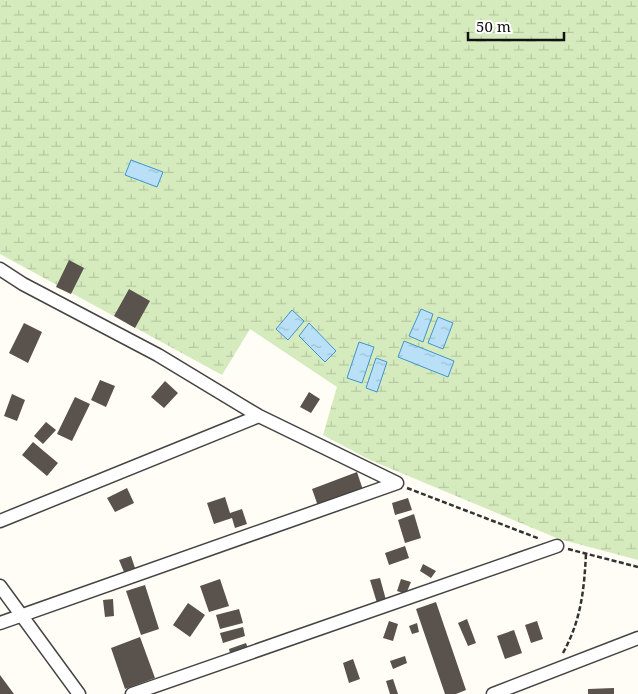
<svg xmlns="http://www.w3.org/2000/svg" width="638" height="694" font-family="'Noto Serif',serif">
  <defs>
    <pattern id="wetland-marsh" width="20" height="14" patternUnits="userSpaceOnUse" patternTransform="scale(1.25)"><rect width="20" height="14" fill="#d5ebbd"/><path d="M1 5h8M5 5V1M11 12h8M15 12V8" fill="none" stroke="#b6c8a1"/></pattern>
    <pattern id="water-ripples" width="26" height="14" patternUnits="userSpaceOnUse" patternTransform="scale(1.25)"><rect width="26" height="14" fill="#b9e0f7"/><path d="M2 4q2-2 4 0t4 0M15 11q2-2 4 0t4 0" fill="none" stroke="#9ebfd3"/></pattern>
  </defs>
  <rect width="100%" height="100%" fill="#fffdf5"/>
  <path fill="url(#wetland-marsh)" d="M0 0H638V560L559 539 370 460 323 435 337 387 250 329 222 375 0 254Z"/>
  <path fill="url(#water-ripples)" stroke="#3f96cf" d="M131 160 163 172 157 187 125 175Z
    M421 309 433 314 423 342 409 336Z
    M292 310 304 321 288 340 276 329Z
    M438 317 453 323 443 349 428 343Z
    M309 323 336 351 325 362 299 336Z
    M404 341 454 361 448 377 398 357Z
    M359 342 374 347 362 383 347 378Z
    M376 358 387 362 377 392 366 388Z"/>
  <path fill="#5a524d" d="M69 260 84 268 71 294 56 287Z
    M129 289 150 301 135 328 114 316Z
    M24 323 42 332 28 363 9 353Z
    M100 380 115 386 106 407 91 400Z
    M165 381 178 393 164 408 151 397Z
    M309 392 320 399 311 413 300 407Z
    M12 394 25 400 17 421 4 416Z
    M75 397 90 404 72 441 57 434Z
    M46 422 56 430 43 444 34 436Z
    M33 442 58 463 47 476 22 455Z
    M357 472 363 490 318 506 312 489Z
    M127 488 134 503 115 512 107 498Z
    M225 497 230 513 242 509 247 524 235 528 232 518 214 524 207 503Z
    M408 498 412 510 395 515 392 503Z
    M414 514 421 538 405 543 398 520Z
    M405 546 409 558 389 565 385 553Z
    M131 556 135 568 124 572 119 560Z
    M423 564 436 571 431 578 420 571Z
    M380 578 386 600 377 603 370 580Z
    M220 579 229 606 209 612 200 586Z
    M401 579 411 582 406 594 397 591Z
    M145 585 159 629 141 635 126 591Z
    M113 599 114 616 105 617 103 600Z
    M436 602 466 690 456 694H445L416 609Z
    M188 603 205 615 190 637 173 625Z
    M239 609 243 623 220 629 216 615Z
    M467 619 476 643 468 646 458 623Z
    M389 621 398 624 393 641 383 638Z
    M537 621 543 639 531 643 525 625Z
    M417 623 419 632 412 634 409 626Z
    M243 627 245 636 223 643 220 633Z
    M514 630 522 653 505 659 497 636Z
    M140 637 155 678 125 689 111 648Z
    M246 643 249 651 231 657 229 649Z
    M405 656 407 663 393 669 390 661Z
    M353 659 360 679 349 683 343 663Z
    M0 675 14 694H0Z
    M393 679 398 694H390L386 681Z
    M614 688V694H588V689Z"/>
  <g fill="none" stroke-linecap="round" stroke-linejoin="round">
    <g stroke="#444" stroke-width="15">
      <path id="minor" d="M0 269 23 284 158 355 259 416 397 483
        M0 521 259 416
        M0 586 79 694
        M0 623 397 483
        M132 694 557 546
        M493 694 638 638"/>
    </g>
    <path stroke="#333" stroke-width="2.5" stroke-dasharray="5 2.5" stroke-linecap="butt" d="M407 488 540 539
      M568 549 638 567
      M563 653C581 620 584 591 586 554"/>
    <use href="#minor" stroke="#fff" stroke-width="12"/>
  </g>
  <path d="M468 32v8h96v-8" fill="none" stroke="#111111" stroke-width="2.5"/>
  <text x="476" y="32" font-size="15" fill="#111111" stroke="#ffffff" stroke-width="4" paint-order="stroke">50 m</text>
</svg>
